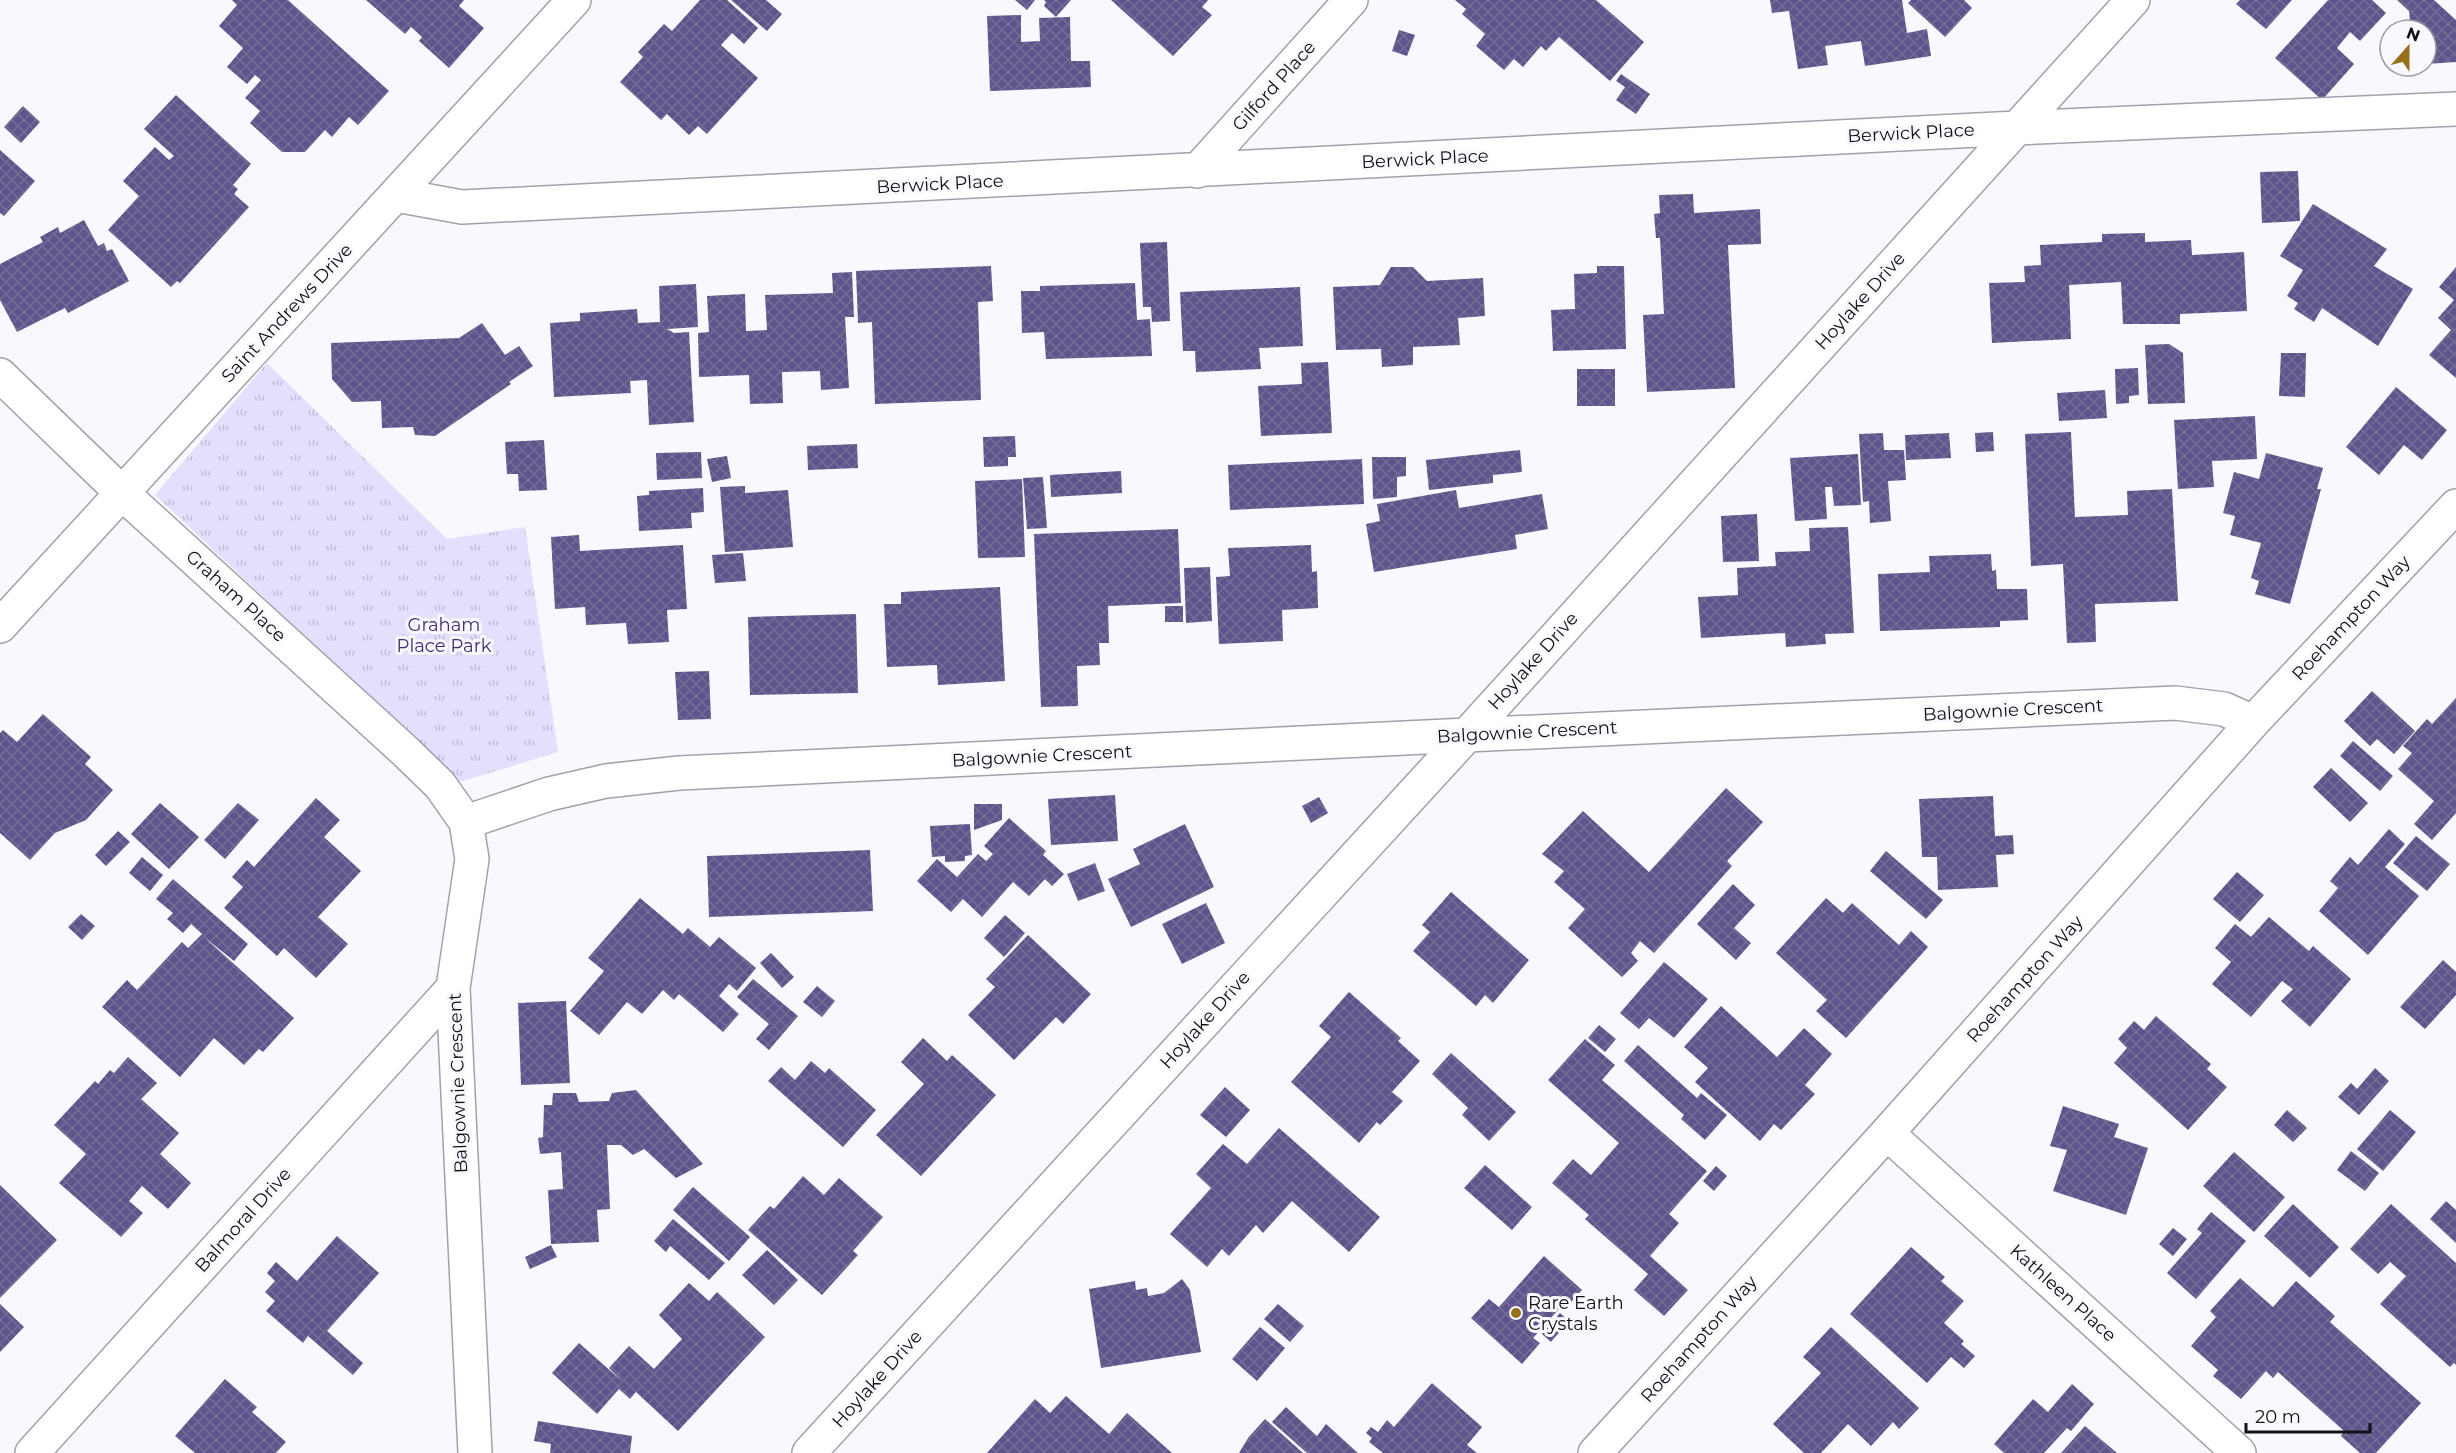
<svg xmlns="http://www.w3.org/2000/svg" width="2456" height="1453" font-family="Montserrat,sans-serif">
  <defs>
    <pattern id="grass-tufts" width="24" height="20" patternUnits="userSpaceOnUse" patternTransform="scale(1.5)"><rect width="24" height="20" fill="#e3dffd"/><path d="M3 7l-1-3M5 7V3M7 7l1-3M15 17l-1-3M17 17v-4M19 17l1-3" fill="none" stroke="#c2bed8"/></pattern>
    <pattern id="building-cross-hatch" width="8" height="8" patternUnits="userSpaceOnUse" patternTransform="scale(1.5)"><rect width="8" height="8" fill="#5f548b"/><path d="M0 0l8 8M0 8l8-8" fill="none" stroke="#756d96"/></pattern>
  </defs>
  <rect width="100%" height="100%" fill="#f9f8fe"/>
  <path fill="url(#grass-tufts)" d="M267 363 447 539 525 527 558 752 460 782 155 495Z"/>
  <path fill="url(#building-cross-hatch)" d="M232 0H288L389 91 358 125 349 117 332 137 325 130 305 152H282L250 123 260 111 245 98 261 80 255 75 247 84 227 67 243 48 219 26 237 5Z
    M366 0H464L459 6 484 28 449 68 419 41 422 37 411 27 405 34Z
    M700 0H727L758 28 744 44 732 33 721 45 758 78 707 134 698 126 689 135 667 114 661 120 620 82 643 57 638 52 664 24 672 31Z
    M731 0H766L782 14 767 31Z
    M1015 0H1035L1027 10Z
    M1044 0H1071L1056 17 1044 6 1046 2Z
    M1111 0H1208L1202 7 1212 15 1173 56Z
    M1455 0H1596L1644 42 1610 81 1559 37 1546 51 1541 46 1523 67 1514 59 1504 70 1476 46 1485 34 1462 14 1466 9Z
    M1770 0H1902L1907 33 1927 29 1931 56 1865 66 1861 41 1825 46 1828 65 1798 69 1789 11 1772 13Z
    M1911 0H1964L1972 8 1945 37 1908 3Z
    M2240 0H2292L2266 29 2236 4Z
    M2328 0H2372L2386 13 2360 41 2350 32 2337 48 2354 64 2322 100 2275 58Z
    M2397 0H2434L2456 20V62L2426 64V30H2411L2409 11Z
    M1021 15V42L1040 41 1039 18 1070 17 1071 61H1090L1091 87 990 91 987 16Z
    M1399 30 1415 35 1407 56 1392 51Z
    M1621 74 1650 94 1636 114 1616 100 1625 87 1616 81Z
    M176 95 251 164 233 185 238 189 234 194 249 207 180 283 177 281 171 287 108 230 139 196 123 181 155 147 169 160 174 156 144 129Z
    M23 106 40 122 21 143 4 127Z
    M0 150 35 181 4 216 0 213Z
    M2298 171 2300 221 2262 223 2260 172Z
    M1693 194 1694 213 1760 209 1761 244 1728 245 1735 388 1647 392 1643 315 1664 314 1660 238H1656L1654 214 1660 213 1659 195Z
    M2313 204 2387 249 2374 266 2413 289 2378 346 2322 308 2314 322 2294 309 2298 303 2287 296 2303 270 2280 256Z
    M84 220 98 246 104 243 107 251 112 249 129 281 68 313 65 308 17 332 0 300V264L43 242 40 237 58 227 60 233Z
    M2145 233V242L2191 240 2192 255 2244 252 2247 311 2180 314V324H2123L2121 282 2069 285 2071 339 1992 343 1989 283 2025 282 2024 266 2041 265 2040 245 2102 242V234Z
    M1167 242 1170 321 1152 322 1151 307H1143L1140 243Z
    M991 266 993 301 978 302 981 400 875 404 872 322 858 323 856 271Z
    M1597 266H1624L1626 349 1553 351 1551 310 1575 309 1574 274 1597 273Z
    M1391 267H1413L1427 281 1483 278 1485 316 1458 318 1460 345 1413 347V365L1382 367 1381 349 1336 350 1333 287 1380 285Z
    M2456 267V378L2429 355 2451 330 2438 318 2454 300 2439 287Z
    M852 272 854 317H845L849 388 821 390 820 371 782 372 783 403 750 404 749 375 699 377 698 333 709 332 707 296 745 294 746 331 767 330 765 295 833 293 832 273Z
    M1135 283 1137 320 1150 319 1152 356 1046 359 1044 332 1022 333 1021 291H1040V286Z
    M696 284 698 327 667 329 674 333 689 332 694 422 649 425 647 380 630 381 631 393 554 397 550 323 580 321V313L637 309 638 323 660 322 659 286Z
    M1300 287 1303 346 1259 348 1261 369 1196 372 1195 351H1183L1180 292Z
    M482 323 505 355 519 346 533 366 509 382 511 384 435 436 415 435 413 427 382 428 381 401 352 402 332 379 331 343 459 338Z
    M2169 344 2183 353 2185 403 2148 404 2145 345Z
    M2281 353H2306L2305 397 2279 396Z
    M1328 362 1332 433 1261 436 1258 386 1302 384 1301 363Z
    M2138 368 2139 395 2129 396V403L2116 404 2115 369Z
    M1577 369H1615V406H1577Z
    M2396 387 2447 430 2422 460 2404 445 2379 475 2346 447Z
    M2105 390 2107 418 2059 421 2057 393Z
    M2255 416 2257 459 2212 461 2214 487 2178 489 2174 420Z
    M1993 432 1994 451 1976 452 1975 433Z
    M2071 432 2075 517 2128 515 2127 491 2172 489 2178 601 2095 604 2096 642 2067 643 2063 564 2031 566 2025 434Z
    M1883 433 1884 450H1904L1906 480 1888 481 1891 521 1870 523 1869 501 1863 502 1859 434Z
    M1949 433 1951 458 1906 460 1905 435Z
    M1015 436 1016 457H1008V466L984 467 983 437Z
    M544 440 547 490 519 491 518 474H507L505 442Z
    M857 444 858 468 808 470 807 446Z
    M1520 450 1522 472 1493 475V483L1429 490 1426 460Z
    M701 452 702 478 657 480 656 453Z
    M2266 453 2323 468 2317 489H2321L2290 604 2255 594 2259 581 2251 578 2261 543 2230 535 2235 516 2223 513 2234 472 2259 479Z
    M1858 454 1861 505 1834 506 1832 487H1825L1827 519 1795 521 1790 458Z
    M727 456 731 478 712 482 707 459Z
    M1372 457H1406V476L1397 477V497L1373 499Z
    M1362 459 1364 504 1230 510 1228 465Z
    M1121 471 1122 493 1051 497 1050 475Z
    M1043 477 1047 528 1027 529 1023 478Z
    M1022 479 1025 557 978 558 975 481Z
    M745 486V493L788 490 793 547 725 552 720 487Z
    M703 488 704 512 691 513 692 528 639 531 637 496 649 495V491Z
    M1456 490 1459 508 1542 494 1548 529 1515 535 1517 549 1374 572 1366 524 1380 521 1377 504Z
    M1757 514 1759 561 1723 562 1721 516Z
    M1848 527 1854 633 1825 634 1826 644 1786 647 1785 633 1701 638 1698 597 1738 595 1737 568 1776 566 1775 552 1810 551 1809 528Z
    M1178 529 1181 603 1108 606 1109 643H1099L1100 665 1077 666 1078 706 1041 707 1034 534Z
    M579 535 580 551 683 545 687 609 667 610 669 642 628 644 626 623 586 625 585 607 555 609 551 537Z
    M1311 545 1312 572 1317 571 1318 608 1282 610 1283 641 1219 644 1216 577 1230 576 1228 548Z
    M743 553 746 581 715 583 712 555Z
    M1991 554 1992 571 1996 570 1997 589H2027L2028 620 2000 621V627L1880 631 1878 574 1930 572 1929 556Z
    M1210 567 1212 621 1186 623 1184 568Z
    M1000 587 1005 681 938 685 937 665 887 667 884 604H901V592Z
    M1165 606H1183V622H1165Z
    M856 614 858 693 750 695 748 617Z
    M709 671 711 719 678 720 675 672Z
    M2372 691 2415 731 2394 754 2377 739 2370 746 2344 721Z
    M2456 698V813L2432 840 2414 824 2434 801 2398 769 2412 753 2403 746 2427 719 2432 724Z
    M43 714 91 757 85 764 113 790 86 820 55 833 30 860 0 833V733L3 730 17 742Z
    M2353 741 2393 776 2380 791 2340 756Z
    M2331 768 2368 803 2350 822 2313 787Z
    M1726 788 1763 822 1727 861 1732 866 1654 953 1640 941 1631 953 1638 961 1622 977 1568 928 1585 909 1554 882 1564 871 1542 854 1583 811 1649 872Z
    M1115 795 1118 841 1051 845 1048 799Z
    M1993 796 1995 836 2013 835 2014 854 1996 855 1998 887 1938 890 1937 857H1922L1919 799Z
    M1319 797 1328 813 1311 823 1302 806Z
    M316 798 340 820 324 837 361 871 318 917 348 944 316 978 284 948 277 956 224 908 243 887 232 877 247 860 254 867Z
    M160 803 199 837 169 869 131 834Z
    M238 803 259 820 225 859 204 840Z
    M974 804H1002V820L974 830Z
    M1009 818 1046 851 1043 855 1064 874 1052 886 1045 879 1029 896 1013 882 982 917 963 899 951 912 917 881 937 859 957 877 978 854 986 861 993 854 984 846Z
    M970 824 972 855 965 856V861L945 862V856L932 857 930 826Z
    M1185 824 1214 887 1131 927 1108 879 1140 864 1133 849Z
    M2389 829 2405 844 2385 867 2419 896 2368 955 2319 911 2338 888 2330 881 2350 857 2358 865Z
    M118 831 130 842 106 866 95 855Z
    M2416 836 2450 864 2427 891 2393 863Z
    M870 850 873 911 709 917 707 856Z
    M1886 851 1943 900 1926 919 1870 871Z
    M142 857 163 875 150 891 129 873Z
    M1095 863 1105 891 1078 901 1067 874Z
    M2237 872 2264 895 2240 922 2213 899Z
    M173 879 248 944 234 961 204 937 294 1018 263 1052 259 1049 244 1065 214 1038 180 1077 102 1007 127 980 137 990 182 942 188 948 202 934 191 924 183 933 167 919 173 913 156 899Z
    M1733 884 1755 905 1734 928 1751 943 1736 960 1697 924Z
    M1451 892 1529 960 1493 1003 1485 995 1476 1006 1413 951 1430 932 1422 925Z
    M640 898 683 934 688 928 710 947 719 937 756 968 737 991 729 984 719 996 739 1014 723 1032 679 994 674 1000 663 990 642 1014 627 1002 599 1035 570 1011 604 971 588 958Z
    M1826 898 1843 913 1852 903 1899 945 1911 931 1928 947 1846 1038 1816 1011 1827 1000 1776 953Z
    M1206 903 1225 943 1182 964 1162 924Z
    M81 914 95 926 82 940 68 927Z
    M1005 915 1025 933 1004 957 984 938Z
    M2269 917 2309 951 2313 946 2351 979 2310 1027 2281 1001 2293 989 2282 981 2251 1017 2212 984 2231 962 2215 948 2235 924 2251 937Z
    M1028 935 1091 994 1063 1024 1056 1017 1014 1060 968 1015 995 987 986 979Z
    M771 953 794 977 782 988 760 963Z
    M2443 960 2456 972V995L2425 1029 2400 1007Z
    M1664 962 1708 999 1674 1038 1649 1018 1639 1029 1620 1013Z
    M753 979 798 1016 769 1050 756 1039 769 1024 737 997Z
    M817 986 835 1001 822 1017 803 1002Z
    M1349 992 1401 1038 1398 1041 1420 1061 1392 1092 1403 1101 1380 1125 1377 1122 1359 1143 1291 1082 1331 1037 1319 1026Z
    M566 1001 570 1083 521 1085 518 1003Z
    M1721 1006 1777 1057 1804 1028 1832 1054 1805 1085 1815 1094 1781 1130 1774 1124 1760 1141 1695 1082 1708 1068 1684 1047Z
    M2156 1016 2211 1064 2207 1069 2227 1087 2188 1130 2114 1063 2127 1048 2118 1039 2134 1021 2144 1030Z
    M1599 1025 1616 1039 1605 1052 1588 1038Z
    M923 1038 947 1061 952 1055 996 1095 921 1176 876 1135 924 1084 901 1062Z
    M1585 1039 1615 1065 1602 1080 1707 1171 1669 1214 1679 1223 1650 1256 1688 1290 1664 1316 1634 1290 1648 1274 1585 1219 1589 1215 1552 1183 1573 1159 1591 1175 1619 1143 1548 1080Z
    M1638 1045 1697 1098 1701 1093 1727 1115 1705 1140 1681 1119 1684 1115 1624 1061Z
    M1451 1053 1516 1112 1489 1141 1462 1115 1468 1108 1432 1074Z
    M128 1057 157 1083 141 1099 179 1133 160 1154 191 1183 168 1209 142 1186 129 1201 143 1213 121 1237 59 1183 86 1154 54 1125 95 1081 98 1084 110 1070 114 1073Z
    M811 1061 825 1073 829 1068 876 1110 843 1147 768 1081 781 1067 795 1080Z
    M2375 1068 2389 1081 2359 1115 2338 1097 2351 1083 2357 1089Z
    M1225 1087 1250 1110 1226 1137 1200 1115Z
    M636 1090 703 1164 676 1178 644 1149 633 1155 621 1145H607L610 1209 597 1210 599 1242 551 1244 548 1190 563 1189 561 1152 540 1154 538 1138 543 1137 544 1105H552L553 1093H576L579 1102 609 1101 612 1093Z
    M2063 1106 2119 1124 2114 1137 2148 1148 2126 1215 2053 1191 2067 1150 2050 1146Z
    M2287 1110 2307 1128 2293 1142 2274 1125Z
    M2390 1110 2416 1132 2383 1171 2357 1149Z
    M1279 1128 1380 1217 1349 1252 1292 1201 1263 1233 1256 1225 1229 1256 1222 1249 1207 1267 1170 1234 1211 1188 1196 1174 1223 1144 1247 1164Z
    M2351 1151 2379 1173 2365 1191 2337 1170Z
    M2234 1152 2285 1197 2254 1232 2203 1186Z
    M1485 1165 1532 1207 1512 1230 1464 1188Z
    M1716 1166 1727 1176 1714 1191 1703 1181Z
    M803 1176 824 1195 839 1178 883 1217 853 1251 858 1255 822 1295 748 1230 770 1206 774 1209Z
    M0 1185 57 1240 0 1298Z
    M693 1187 750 1237 729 1261 673 1210Z
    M2446 1201 2456 1210V1243L2430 1219Z
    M2293 1204 2339 1247 2310 1278 2264 1236Z
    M2391 1204 2456 1263V1365L2454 1363 2450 1367 2380 1304 2406 1276 2390 1262 2378 1274 2350 1249Z
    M2211 1212 2246 1241 2196 1299 2167 1273 2202 1233 2197 1229Z
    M673 1219 725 1263 709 1280 670 1246 666 1252 654 1241Z
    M2173 1228 2187 1239 2173 1256 2159 1244Z
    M337 1236 379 1273 327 1331 363 1363 353 1375 308 1336 303 1343 266 1311 275 1301 265 1292 275 1281 267 1273 276 1262 297 1281Z
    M551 1245 557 1257 530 1269 525 1257Z
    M1911 1247 1945 1277 1941 1281 1964 1301 1944 1323 1964 1341 1961 1344 1975 1356 1964 1368 1951 1357 1927 1383 1850 1314Z
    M767 1250 798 1280 774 1305 742 1275Z
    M1544 1256 1582 1290 1571 1302 1568 1299 1533 1338 1540 1343 1522 1364 1471 1318 1489 1299 1499 1307Z
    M2240 1278 2273 1307 2296 1281 2335 1316 2330 1322 2421 1403 2376 1453H2360L2341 1436 2344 1431 2278 1372 2273 1378 2266 1371 2241 1399 2213 1376 2218 1370 2191 1346 2216 1317 2210 1311Z
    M1182 1279 1190 1290 1201 1352 1101 1368 1089 1289 1135 1281 1136 1290 1147 1288 1148 1296 1164 1293Z
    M689 1283 709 1301 717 1292 765 1337 678 1431 636 1392 630 1399 619 1389 597 1414 552 1373 579 1343 623 1382 609 1368 629 1346 654 1369 682 1339 659 1315Z
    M0 1304 24 1327 0 1352Z
    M1278 1304 1304 1326 1290 1342 1264 1319Z
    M1560 1313 1569 1321 1551 1342 1542 1334Z
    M1260 1327 1285 1348 1257 1381 1232 1359Z
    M1831 1327 1919 1408 1899 1429 1893 1422 1871 1446 1848 1424 1821 1453H1804L1773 1424 1821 1373 1803 1357Z
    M225 1379 257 1407 252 1412 286 1442 276 1453H195L175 1436Z
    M1432 1383 1482 1427 1467 1445 1477 1453H1383L1369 1442 1372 1438 1366 1433 1371 1427 1378 1432 1387 1420 1394 1427Z
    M2072 1384 2094 1404 2071 1431 2067 1428 2044 1453H2004L1994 1444 2033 1399 2048 1412Z
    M1066 1396 1109 1434 1127 1413 1172 1453H987L1035 1399 1050 1413Z
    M1286 1407 1317 1436 1326 1424 1358 1453H1307L1272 1422Z
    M1265 1419 1303 1453H1239L1248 1438Z
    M538 1421 632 1436 630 1453H550L551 1444 534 1441Z
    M2085 1426 2117 1453H2061Z"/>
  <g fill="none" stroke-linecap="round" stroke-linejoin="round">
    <g stroke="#a2a1aa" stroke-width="36">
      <path id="minor" d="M1197 171 1351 0
        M396 195 462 207 2017 128 2456 109
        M0 375 122 493 406 752 440 785 466 822 472 859 453 988 475 1453
        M0 626 574 0
        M466 822 549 794 606 781 679 773 1467 735 2175 703 2224 709 2253 722
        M1887 1133 2239 1453
        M32 1453 453 988
        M809 1453 1467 735 2133 0
        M1595 1453 1887 1133 2253 722 2456 506"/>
    </g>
    <use href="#minor" stroke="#fff" stroke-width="33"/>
  </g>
  <circle fill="#98701b" stroke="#f9f8fe" stroke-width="2" cx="1516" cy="1313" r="6"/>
  <g text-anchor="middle" stroke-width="6" stroke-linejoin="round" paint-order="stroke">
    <g font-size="18" fill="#111114" stroke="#f9f8fe">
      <text transform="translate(1274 86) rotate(-48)" y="6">Gilford Place</text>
      <text transform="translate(1911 133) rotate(-3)" y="6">Berwick Place</text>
      <text transform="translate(1425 159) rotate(-3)" y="6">Berwick Place</text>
      <text transform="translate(940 184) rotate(-3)" y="6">Berwick Place</text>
      <text transform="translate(1860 301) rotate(-48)" y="6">Hoylake Drive</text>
      <text transform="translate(287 313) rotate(-47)" y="6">Saint Andrews Drive</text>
      <text transform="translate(236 596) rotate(42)" y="6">Graham Place</text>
      <text transform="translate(2351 618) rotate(-47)" y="6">Roehampton Way</text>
      <text transform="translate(1533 661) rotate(-48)" y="6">Hoylake Drive</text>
      <text transform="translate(2013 710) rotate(-3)" y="6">Balgownie Crescent</text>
      <text transform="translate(1527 732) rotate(-3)" y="6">Balgownie Crescent</text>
      <text transform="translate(1042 756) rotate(-3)" y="6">Balgownie Crescent</text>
      <text transform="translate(2025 979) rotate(-48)" y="6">Roehampton Way</text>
      <text transform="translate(1205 1020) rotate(-48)" y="6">Hoylake Drive</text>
      <text transform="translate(458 1083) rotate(-92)" y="6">Balgownie Crescent</text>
      <text transform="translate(243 1220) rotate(-48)" y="6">Balmoral Drive</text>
      <text transform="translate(2063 1293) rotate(42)" y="6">Kathleen Place</text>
      <text transform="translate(1699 1339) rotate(-48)" y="6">Roehampton Way</text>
      <text transform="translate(877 1379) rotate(-48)" y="6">Hoylake Drive</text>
    </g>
    <g font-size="18" fill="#402e75" stroke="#f9f8fe">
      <text x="444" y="631">Graham<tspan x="444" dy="21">Place Park</tspan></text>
    </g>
    <g font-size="18" fill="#111114" stroke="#f9f8fe" text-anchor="start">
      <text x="1528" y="1309">Rare Earth<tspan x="1528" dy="21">Crystals</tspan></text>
    </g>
  </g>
  <g transform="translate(2408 48) rotate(21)"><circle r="28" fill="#f9f8fe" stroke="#9c9ca0" stroke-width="1.5"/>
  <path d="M0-4.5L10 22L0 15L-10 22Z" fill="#98701b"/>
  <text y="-9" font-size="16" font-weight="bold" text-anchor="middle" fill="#111114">N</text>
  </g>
  <path d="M2246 1423v9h124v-9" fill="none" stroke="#111114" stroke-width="3"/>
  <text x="2255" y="1423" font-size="18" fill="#111114" stroke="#f9f8fe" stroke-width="4.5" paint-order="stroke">20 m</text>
</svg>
